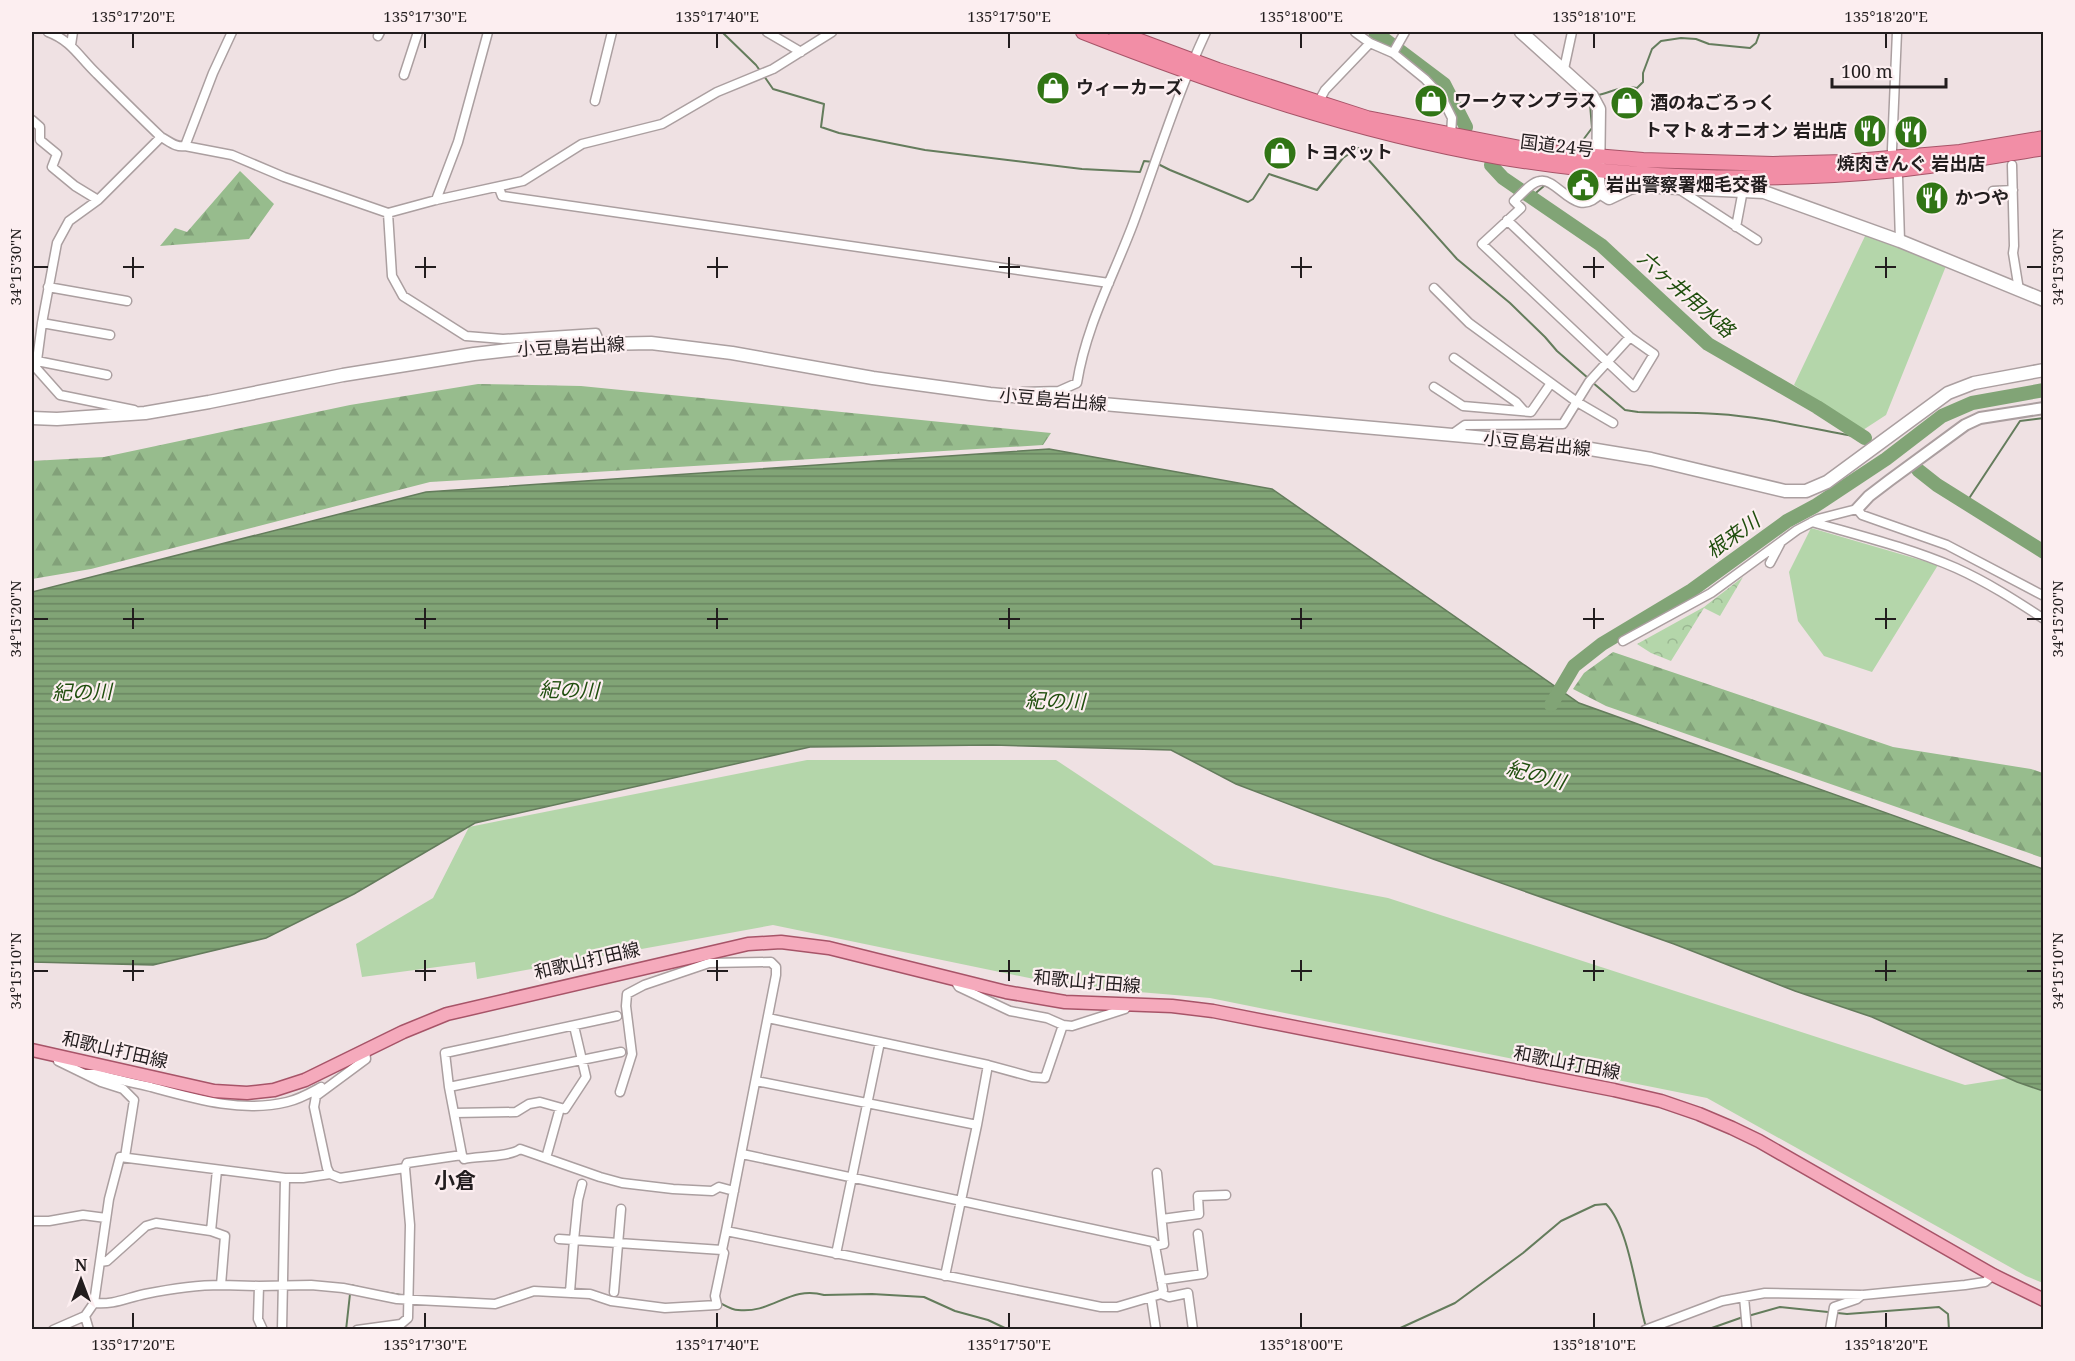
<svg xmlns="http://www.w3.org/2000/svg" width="2075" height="1361" font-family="'Noto Serif','Noto Sans JP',serif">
  <defs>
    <pattern id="forest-firs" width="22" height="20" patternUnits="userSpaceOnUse" patternTransform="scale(1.5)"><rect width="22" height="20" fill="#97bc8d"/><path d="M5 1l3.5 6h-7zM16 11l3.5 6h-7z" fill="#82a179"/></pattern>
    <pattern id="park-crowns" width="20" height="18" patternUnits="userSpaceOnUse" patternTransform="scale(1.5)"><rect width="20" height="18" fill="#b4d6aa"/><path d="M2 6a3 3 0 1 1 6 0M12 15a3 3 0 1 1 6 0" fill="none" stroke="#9ab792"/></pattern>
    <pattern id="water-rules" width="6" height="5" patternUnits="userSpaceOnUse" patternTransform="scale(1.5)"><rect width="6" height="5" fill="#81a476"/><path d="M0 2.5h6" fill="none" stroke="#698560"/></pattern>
  </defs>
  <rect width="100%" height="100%" fill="#efe1e3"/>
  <path fill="#b4d6aa" d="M1866 234 1946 266 1886 415 1863 430 1794 385Z
    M1811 528 1938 565 1872 672 1824 656 1798 621 1789 572Z
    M807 760H1056L1214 865 1388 898 1965 1085 2009 1078 2043 1091V1283L2026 1276 1707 1098 1210 998 1068 986 773 925 477 979 475 962 362 977 356 944 433 898 469 827Z"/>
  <path fill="url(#forest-firs)" d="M240 171 274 204 249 239 160 246 175 228 187 232Z
    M478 384 581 386 1051 433 1043 445 430 482 91 569 32 579V461L104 457 350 405Z
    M1613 652 1893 747 2031 769 2043 773V858L1606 706 1573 689 1584 673Z"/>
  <path fill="url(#park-crowns)" d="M1743 577 1720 616 1704 608 1671 661 1651 653 1637 644 1704 607Z"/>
  <path fill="url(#water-rules)" stroke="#647c5c" stroke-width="1.5" d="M1049 449 1272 489 1579 703 2043 869V1091L2017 1082 1872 1017 1795 991 1674 944 1433 859 1236 784 1171 750 993 745 810 747 475 823 354 894 266 938 153 965 32 962V592L426 492Z"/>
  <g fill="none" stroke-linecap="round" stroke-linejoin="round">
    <path stroke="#647c5c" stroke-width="2" d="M722 32 756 65 761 72
      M764 76 773 89 824 104 821 127 839 133 925 150 1082 169 1140 172 1144 161 1153 162
      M1598 95C1612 92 1622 85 1637 88L1643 82V73L1652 49 1661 41 1681 38 1696 39 1709 44 1750 48 1756 43 1760 32
      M1580 144 1592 128 1590 104
      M1158 164 1170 170 1248 202 1253 199 1269 174 1317 190 1343 158 1358 148 1457 259 1510 303 1545 337 1557 351 1588 378
      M1531 197 1544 186
      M1592 382 1625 410 1638 412C1664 413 1691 412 1717 414 1767 417 1816 430 1865 438
      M1966 503 2020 421 2044 418
      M383 1292 401 1295
      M439 1297 475 1299
      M720 1303C726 1306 732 1310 738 1310 772 1314 790 1285 824 1295L872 1294 924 1297 955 1311 988 1320 1009 1330
      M1748 1316 1780 1307 1847 1314 1939 1307 1948 1314 1949 1330
      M346 1330 351 1285 362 1288
      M1396 1330 1455 1303 1523 1253 1561 1221 1595 1205 1606 1204C1629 1227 1636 1294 1646 1327
      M1706 1330 1743 1317"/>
    <path stroke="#81a476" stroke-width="14" d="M1375 32 1444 84 1466 127
      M1491 165 1503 178 1601 245 1708 344 1817 407 1865 438
      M1918 470 1937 485 2044 552
      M1551 705 1574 666 1602 644 1692 590 1787 521 1815 506 1886 459 1942 416 1972 403 2044 390"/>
    <g stroke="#ab9fa0" stroke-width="11">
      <path id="minor" d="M48 32C72 41 79 57 97 74 118 95 139 116 161 137 169 141 176 148 185 146L232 155 284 177 388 213 436 200 523 181 582 144 662 124 717 92 773 69 832 32
        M767 32 801 52
        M1355 32 1370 43 1393 53 1425 79 1441 96 1452 118 1451 135
        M1897 32 1892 149V158L1898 177 1900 241
        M378 36 380 32
        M71 45 73 32
        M1393 53 1405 32
        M1564 69 1572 32
        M404 75 418 32
        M595 101 612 32
        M1318 103 1325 90 1370 43
        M32 120 40 127V140L57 154 52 167 75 186 98 200
        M185 146 213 73 232 32
        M2012 165 2014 246 2013 253 2019 290
        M499 188 502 196 1109 283
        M1677 188 1757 240
        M1993 191 2013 190
        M436 200 458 142 488 32
        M388 213 392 276 403 296 466 336 503 339 596 333 600 343
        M1507 220 1630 337 1654 354 1634 387 1482 244 1521 208 1514 201C1521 195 1531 182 1540 181 1558 177 1576 222 1601 193
        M1736 227 1743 190
        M48 287 127 301
        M1434 288 1469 323 1577 402 1613 423
        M42 323 110 335
        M1454 358 1516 402 1524 411
        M37 361 107 375
        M32 366 36 368 60 395 134 410
        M36 368 42 323 57 243 69 221 98 200 161 137
        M1434 387 1463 406 1531 412 1551 383
        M1022 392 1059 391 1077 383C1086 326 1113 277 1133 224 1157 159 1177 94 1206 32
        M1451 435 1465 425 1563 424 1589 382 1630 337
        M1812 522C1861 536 1910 548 1956 568 1987 582 2015 600 2044 619
        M1770 563 1780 544
        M1623 641 1711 593 1797 530 1818 519 1857 509 1862 515 1947 545 2044 596
        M958 979 957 984 959 987 1010 1011 1047 1018 1063 1025 1072 1026 1125 1009 1128 1005
        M768 1018 988 1065 1032 1077 1045 1078 1063 1025
        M57 1055 58 1061 101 1082 123 1089 134 1100 125 1157
        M86 1074H97C115 1079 133 1083 151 1087 195 1099 242 1113 287 1102 300 1099 310 1093 321 1087
        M756 1081 977 1125
        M449 1087 621 1052
        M620 1092 632 1054 626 1006 627 994 644 985 709 963 771 962 776 967V975L726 1231 1101 1307H1117L1161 1294 1169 1297 1188 1293 1193 1330
        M454 1113 516 1112 529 1104 540 1102 565 1109 586 1077 574 1026
        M742 1154 1153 1242 1155 1246 1163 1290 1161 1294
        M462 1155 464 1159C479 1156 510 1157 520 1149L600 1177 622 1183 673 1189 712 1191 719 1187 734 1191
        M546 1158 560 1108
        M405 1168 407 1163 462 1155 449 1087 445 1053 617 1016
        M217 1170 211 1231 225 1236 221 1285 259 1286 258 1319 263 1330
        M330 1174 340 1178 405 1168 410 1225 408 1318 401 1324 357 1330
        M1162 1219 1199 1214 1198 1196 1226 1195
        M32 1221H49L83 1215 106 1218
        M559 1239 574 1240 578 1200 582 1184
        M1155 1246 1164 1244 1157 1173
        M836 1254 880 1042
        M100 1262 107 1261 146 1226 156 1223 211 1231
        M945 1276 977 1125 988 1065
        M1161 1280 1203 1274 1198 1234
        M259 1286 311 1285 343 1288 397 1299 495 1304 534 1291 590 1294 611 1301 665 1308 717 1305 715 1296 724 1253 722 1250 726 1231
        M570 1292 574 1240 722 1250
        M614 1292 621 1209
        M1151 1297 1156 1330
        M1744 1297 1747 1330
        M94 1303C114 1305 126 1298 145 1294 170 1289 195 1285 221 1285
        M85 1316 89 1330
        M53 1330 85 1316 94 1303 109 1199 120 1157 285 1178H303L330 1174 327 1168 314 1107 316 1096 366 1059 365 1051
        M282 1330 285 1178
        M1645 1330 1722 1301 1765 1293 1863 1295 1965 1285 1985 1282 1993 1275
        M1830 1330 1834 1307 1857 1299 1862 1295"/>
    </g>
    <g stroke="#ab9fa0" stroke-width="14">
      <path id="tertiary" d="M1857 509 1869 496 1890 480 1965 425 1980 418 2044 408"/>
    </g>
    <g stroke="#ab9fa0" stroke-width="15">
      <path id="secondary" d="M1521 32 1592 96 1599 109 1598 184 1601 193 1609 198 1630 188 1638 186 1764 192 1900 241 2044 300
        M32 418 57 419 145 413 209 402 343 375 474 354 553 345 651 343 732 353 873 378 990 394 1566 445 1651 459 1785 491H1806L1827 482 1948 393 1974 383 2044 370"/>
    </g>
    <g stroke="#a75468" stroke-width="15">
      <path id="primary" d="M32 1050 214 1091 247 1093 274 1090 305 1080 403 1032 447 1014 748 944 781 942 829 948 1006 992 1065 1002 1172 1006 1213 1011 1614 1090 1661 1101 1699 1114 1732 1128 1759 1141 1993 1275 2044 1300"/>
    </g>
    <g stroke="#a75468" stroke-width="16">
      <path id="trunk" d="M1083 32C1218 85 1356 132 1499 157 1629 179 1766 183 1897 170 1946 165 1995 156 2044 148
        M1116 32 1218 70 1367 118 1535 151 1643 160 1773 164 1844 162 1960 152 2044 138"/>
    </g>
    <use href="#minor" stroke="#fff" stroke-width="8"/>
    <use href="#tertiary" stroke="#fff" stroke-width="10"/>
    <use href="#secondary" stroke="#fff" stroke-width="12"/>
    <use href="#primary" stroke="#f5aabc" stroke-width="12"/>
    <use href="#trunk" stroke="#f28ea6" stroke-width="14"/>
  </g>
  <path fill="none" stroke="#221d1e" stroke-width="2" d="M133 33V48M425 33V48M717 33V48M1009 33V48M1301 33V48M1594 33V48M1886 33V48M133 257V278M425 257V278M717 257V278M1009 257V278M1301 257V278M1594 257V278M1886 257V278M33 267H48M123 267H144M415 267H436M707 267H728M999 267H1020M1291 267H1312M1583 267H1604M1875 267H1896M2027 267H2042M133 608V629M425 608V629M717 608V629M1009 608V629M1301 608V629M1594 608V629M1886 608V629M33 619H48M123 619H144M415 619H436M707 619H728M999 619H1020M1291 619H1312M1583 619H1604M1875 619H1896M2027 619H2042M133 960V981M425 960V981M717 960V981M1009 960V981M1301 960V981M1594 960V981M1886 960V981M33 971H48M123 971H144M415 971H436M707 971H728M999 971H1020M1291 971H1312M1583 971H1604M1875 971H1896M2027 971H2042M133 1313V1328M425 1313V1328M717 1313V1328M1009 1313V1328M1301 1313V1328M1594 1313V1328M1886 1313V1328"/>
  <defs>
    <g id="shop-disc" transform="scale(1.725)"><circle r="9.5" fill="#317515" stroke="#fceef0"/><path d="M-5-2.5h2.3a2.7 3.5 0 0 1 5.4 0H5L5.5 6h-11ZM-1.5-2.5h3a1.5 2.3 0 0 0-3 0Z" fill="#fff"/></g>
    <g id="restaurant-disc" transform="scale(1.725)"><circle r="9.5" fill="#317515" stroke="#fceef0"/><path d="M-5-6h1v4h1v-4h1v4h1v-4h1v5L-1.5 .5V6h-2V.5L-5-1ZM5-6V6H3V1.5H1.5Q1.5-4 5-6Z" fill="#fff"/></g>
    <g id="civic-disc" transform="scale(1.725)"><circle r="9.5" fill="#317515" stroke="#fceef0"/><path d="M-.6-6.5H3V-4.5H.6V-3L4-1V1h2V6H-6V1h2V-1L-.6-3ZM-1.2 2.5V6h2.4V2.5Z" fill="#fff"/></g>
  </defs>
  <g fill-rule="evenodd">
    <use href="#shop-disc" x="1053" y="88"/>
    <use href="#shop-disc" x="1431" y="101"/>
    <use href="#shop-disc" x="1627" y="103"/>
    <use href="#restaurant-disc" x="1870" y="131"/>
    <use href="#restaurant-disc" x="1911" y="132"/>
    <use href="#shop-disc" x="1280" y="153"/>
    <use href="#civic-disc" x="1583" y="185"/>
    <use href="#restaurant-disc" x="1932" y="198"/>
  </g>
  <g text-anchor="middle" stroke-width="4.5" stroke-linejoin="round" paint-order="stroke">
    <g font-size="18" font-weight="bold" fill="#221d1e" stroke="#fceef0" text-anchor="start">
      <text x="1076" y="94">ウィーカーズ</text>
      <text x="1454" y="107">ワークマンプラス</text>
      <text x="1650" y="109">酒のねごろっく</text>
      <text x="1847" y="137" text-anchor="end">トマト＆オニオン 岩出店</text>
      <text x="1303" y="159">トヨペット</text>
      <text x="1911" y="170" text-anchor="middle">焼肉きんぐ 岩出店</text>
      <text x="1606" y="191">岩出警察署畑毛交番</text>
      <text x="1955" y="204">かつや</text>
    </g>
    <g font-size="18" fill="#221d1e" stroke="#fceef0">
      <text transform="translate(1557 146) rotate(7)" y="6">国道24号</text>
      <text transform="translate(571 347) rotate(-3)" y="6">小豆島岩出線</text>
      <text transform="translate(1053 400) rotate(5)" y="6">小豆島岩出線</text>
      <text transform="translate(1537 444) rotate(6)" y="6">小豆島岩出線</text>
      <text transform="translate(587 961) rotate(-13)" y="6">和歌山打田線</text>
      <text transform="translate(1087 982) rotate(5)" y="6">和歌山打田線</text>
      <text transform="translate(115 1050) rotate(13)" y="6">和歌山打田線</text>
      <text transform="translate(1567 1063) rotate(11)" y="6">和歌山打田線</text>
    </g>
    <g font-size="20" font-style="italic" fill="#1f4e0d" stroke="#fceef0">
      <text transform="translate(1686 294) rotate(41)" y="7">六ヶ井用水路</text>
      <text transform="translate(1733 536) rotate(-36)" y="7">根来川</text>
      <text transform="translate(569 690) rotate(1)" y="7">紀の川</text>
      <text transform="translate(82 692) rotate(-1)" y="7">紀の川</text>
      <text transform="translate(1055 701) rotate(1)" y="7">紀の川</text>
      <text transform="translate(1536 775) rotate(15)" y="7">紀の川</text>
    </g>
    <g font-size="21" font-weight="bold" fill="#221d1e" stroke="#fceef0">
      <text x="455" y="1188">小倉</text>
    </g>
  </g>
  <rect width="2075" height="1361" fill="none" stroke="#fceef0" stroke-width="66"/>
  <g transform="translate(81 1280)" stroke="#fceef0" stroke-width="4.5" paint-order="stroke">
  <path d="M0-4.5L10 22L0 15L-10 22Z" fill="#221d1e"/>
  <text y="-9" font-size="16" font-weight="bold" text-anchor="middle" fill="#221d1e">N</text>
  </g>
  <path d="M1832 78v9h114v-9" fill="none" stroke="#221d1e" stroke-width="3"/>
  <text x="1841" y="78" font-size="18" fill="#221d1e" stroke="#fceef0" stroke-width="4.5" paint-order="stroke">100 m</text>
  <rect x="33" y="33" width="2009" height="1295" fill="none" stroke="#221d1e" stroke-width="2"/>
  <g font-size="15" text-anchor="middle" fill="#221d1e">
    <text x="133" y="22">135°17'20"E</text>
    <text x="425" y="22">135°17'30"E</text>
    <text x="717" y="22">135°17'40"E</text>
    <text x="1009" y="22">135°17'50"E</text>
    <text x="1301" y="22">135°18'00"E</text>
    <text x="1594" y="22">135°18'10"E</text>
    <text x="1886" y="22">135°18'20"E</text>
    <text transform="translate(16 267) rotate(-90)" y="5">34°15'30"N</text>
    <text transform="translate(2058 267) rotate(-90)" y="5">34°15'30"N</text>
    <text transform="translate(16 619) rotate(-90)" y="5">34°15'20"N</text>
    <text transform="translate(2058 619) rotate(-90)" y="5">34°15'20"N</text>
    <text transform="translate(16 971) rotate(-90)" y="5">34°15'10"N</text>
    <text transform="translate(2058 971) rotate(-90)" y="5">34°15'10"N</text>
    <text x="133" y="1350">135°17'20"E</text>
    <text x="425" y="1350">135°17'30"E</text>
    <text x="717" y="1350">135°17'40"E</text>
    <text x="1009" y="1350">135°17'50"E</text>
    <text x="1301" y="1350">135°18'00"E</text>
    <text x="1594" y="1350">135°18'10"E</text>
    <text x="1886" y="1350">135°18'20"E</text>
  </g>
</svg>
